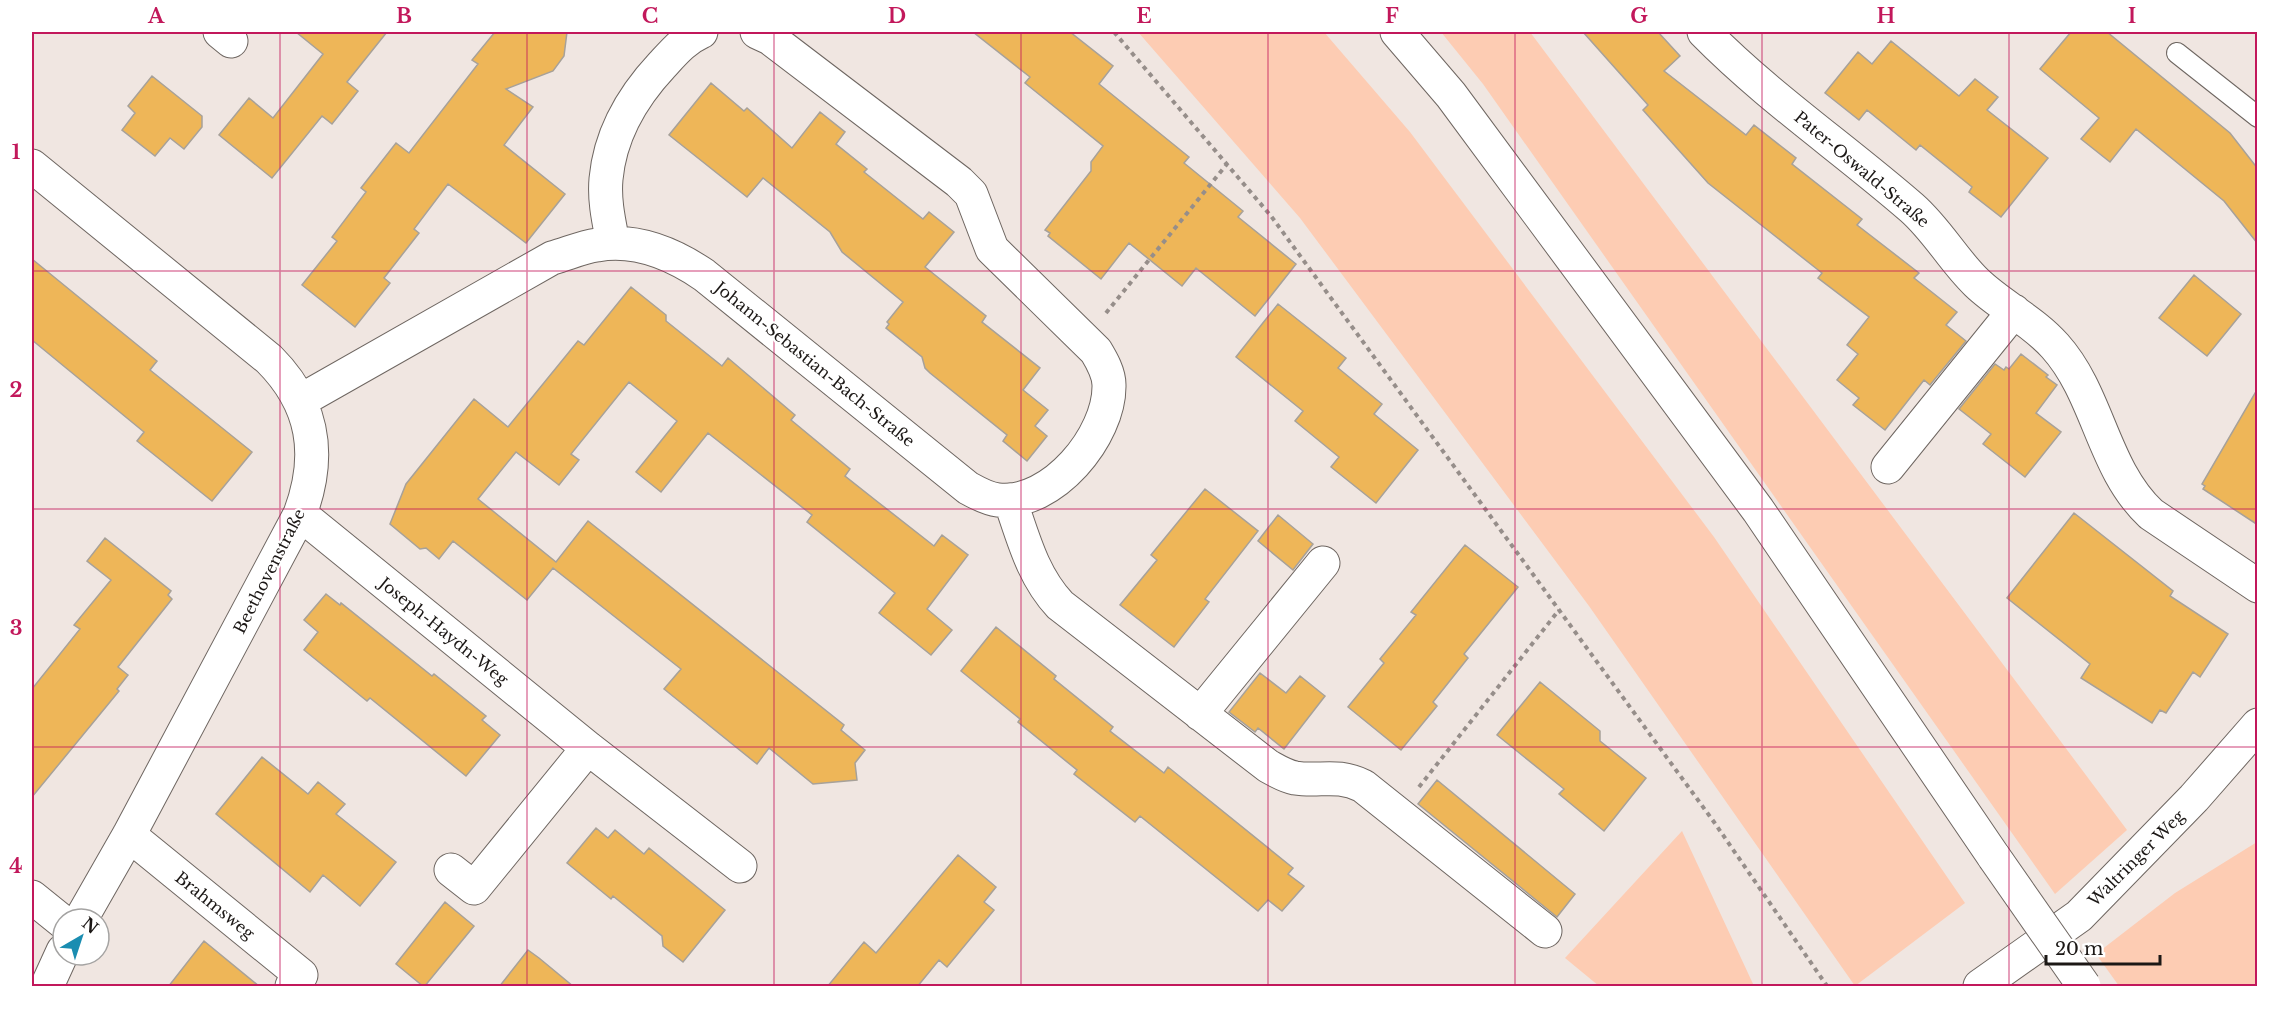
<svg xmlns="http://www.w3.org/2000/svg" width="2289" height="1018" font-family="'Libre Baskerville',serif">
  <rect width="100%" height="100%" fill="#f0e6e1"/>
  <path fill="#fdccb3" d="M1138 32H1324L1410 132 1714 537 1965 903 1855 986 1589 606 1300 218Z
    M1441 32H1530L2127 830 2055 894 1483 84Z
    M1682 831 1754 986H1599L1565 958Z
    M2257 842V986H2119L2096 954 2175 893Z"/>
  <path fill="#eeb658" stroke="#a7a199" stroke-width="1.5" d="M296 32H387L347 82 358 91 332 124 322 116 272 178 219 135 249 98 273 118 323 54Z
    M495 32H567L564 56 553 71 506 89 533 107 504 145 565 194 526 243 448 184 414 229 419 233 384 278 390 283 355 327 302 285 337 241 332 237 366 192 361 188 396 143 409 153 478 64 472 60Z
    M973 32H1070L1113 66 1099 84 1189 157 1184 163 1243 211 1238 217 1296 264 1255 316 1196 268 1182 286 1129 243 1101 279 1048 236 1050 233 1045 230 1091 171V162L1103 146 1025 83 1030 77Z
    M1583 32H1658L1680 56 1664 71 1746 135 1754 125 1796 158 1792 164 1862 219 1857 225 1919 273 1914 278 1957 312 1946 325 1966 341 1930 385 1924 380 1885 430 1853 405 1859 398 1837 380 1858 354 1847 345 1869 317 1818 278 1822 273 1708 183 1643 110 1648 105Z
    M2071 32H2107L2230 133 2258 169V244L2224 201 2136 129 2110 162 2081 139 2099 118 2040 69Z
    M1891 41 1959 96 1975 79 1998 97 1987 110 2048 158 2001 217 1969 192 1972 187 1920 145 1916 150 1867 110 1859 120 1825 93 1858 52 1872 64Z
    M152 76 202 116V127L184 149 170 138 155 156 122 130 135 113 128 106Z
    M711 83 744 111 747 108 792 148 820 112 845 132 836 144 867 169 864 172 923 219 929 212 954 232 925 267 986 316 982 322 1040 368 1023 390 1048 410 1035 426 1047 436 1027 461 1003 441 1007 435 930 373 925 368 922 357 886 328 889 324 887 322 903 302 842 252 830 232 763 178 747 197 669 135Z
    M32 259 157 361 150 370 252 452 212 501 137 441 144 432 32 340Z
    M2194 275 2241 314 2207 356 2159 318Z
    M631 287 666 315V321L722 366 728 358 795 415 791 420 850 469 845 476 874 499 934 546 942 535 968 555 927 609 952 630 931 655 879 613 895 593 807 522 812 515 708 433 661 492 636 472 677 421 629 382 571 454 579 460 559 485 516 452 478 499 556 562 588 521 844 725 841 730 865 750 855 763 857 780 813 784 769 748 757 764 664 689 681 669 553 568 527 600 453 541 439 559 426 548 420 549 390 524 406 484 474 399 508 427 578 341 584 345Z
    M1278 304 1346 358 1338 368 1382 404 1374 414 1418 450 1376 503 1331 467 1339 457 1295 421 1303 411 1236 357Z
    M2021 354 2048 375 2046 377 2057 385 2036 413 2061 432 2025 477 1983 444 1991 434 1959 409 1995 364 2004 370 2006 367 2009 369Z
    M2258 388V525L2203 489 2205 486 2202 484Z
    M1205 489 1258 531 1205 599 1209 602 1174 647 1120 605 1157 560 1151 555Z
    M2074 513 2173 591 2170 596 2228 634 2200 677 2193 672 2166 713 2160 710 2152 723 2081 678 2090 664 2007 598Z
    M1278 515 1313 544 1293 570 1258 541Z
    M105 538 171 591 168 595 172 599 118 667 128 675 117 689 119 691 32 797V689L80 629 74 625 111 580 87 561Z
    M1465 545 1518 587 1464 654 1468 658 1433 702 1437 706 1401 750 1348 707 1384 663 1380 659 1416 615 1411 612Z
    M326 594 340 605 341 603 432 676 434 674 486 716 482 720 500 735 466 776 370 698 367 701 304 650 318 632 304 620Z
    M996 627 1056 676 1054 679 1113 727 1110 731 1164 773 1168 767 1293 868 1288 874 1304 886 1282 911 1268 900 1258 911 1140 816 1135 822 1074 774 1077 770 1018 722 1020 719 961 671Z
    M1260 673 1286 693 1300 676 1325 696 1284 749 1258 728 1255 732 1229 712Z
    M1540 682 1600 731V741L1646 778 1604 831 1559 794 1564 789 1497 735Z
    M262 757 308 794 318 782 345 804 336 814 396 862 360 906 323 875 310 892 216 814Z
    M1437 780 1575 894 1557 917 1418 804Z
    M596 828 608 838 615 830 644 854 649 848 725 910 683 962 663 946 662 936 613 896 611 899 567 863Z
    M958 855 996 887 984 902 994 910 947 967 939 960 917 987H827L864 942 876 953Z
    M445 902 474 926 424 987 396 964Z
    M204 941 260 987H168Z
    M528 950 539 958 574 987H499Z"/>
  <g fill="none" stroke-linecap="round" stroke-linejoin="round">
    <g stroke="#6e6661" stroke-width="22">
      <path id="service" d="M2177 53 2258 117"/>
    </g>
    <g stroke="#6e6661" stroke-width="35">
      <path id="minor" d="M220 32 231 41
        M1704 32C1768 97 1843 148 1912 208 1938 231 1953 260 1977 283 2001 306 2033 321 2055 346 2099 395 2102 468 2151 514L2258 586
        M32 166 269 359C314 404 322 455 300 514L129 835 81 919
        M613 243C609 222 604 201 606 179 610 135 633 96 662 65 674 52 685 39 701 32
        M300 401 552 258C567 254 582 247 597 245 636 238 673 254 704 275L968 488C977 493 988 499 998 500 1052 506 1110 436 1109 385 1109 373 1102 361 1096 351L992 249 971 194 959 182 770 38 757 32
        M1888 467 2014 311
        M1010 500C1023 537 1032 575 1060 605L1268 766C1277 771 1285 776 1295 778 1321 782 1336 773 1363 786L1545 931
        M300 514 588 748 740 866
        M1200 714 1323 563
        M129 835 301 975 292 986
        M451 870 474 888 588 748
        M32 897 63 922
        M47 986 63 951"/>
    </g>
    <g stroke="#6e6661" stroke-width="35">
      <path id="tertiary" d="M1980 986 2079 916 2194 798 2258 725"/>
    </g>
    <g stroke="#6e6661" stroke-width="35">
      <path id="secondary" d="M1397 32 1451 95 1758 510 1994 857"/>
    </g>
    <path stroke="#968e8a" stroke-width="4" stroke-dasharray="4.5 4.5" stroke-linecap="butt" d="M1114 32 1271 216 1714 822 1827 986
      M1106 313 1227 164
      M1419 787 1559 610"/>
    <use href="#service" stroke="#fff" stroke-width="20"/>
    <use href="#minor" stroke="#fff" stroke-width="33"/>
    <use href="#tertiary" stroke="#fff" stroke-width="33"/>
    <use href="#secondary" stroke="#fff" stroke-width="33"/>
    <g stroke="#6e6661" stroke-width="35" stroke-linecap="butt">
      <path id="secondary-bridge" d="M1994 857 2084 986"/>
    </g>
    <use href="#secondary-bridge" stroke="#fff" stroke-width="33"/>
  </g>
  <path fill="none" stroke="#c2185b" stroke-width="1.5" stroke-opacity="0.55" d="M280 32V986M527 32V986M774 32V986M1021 32V986M1268 32V986M1515 32V986M1762 32V986M2009 32V986M32 271H2258M32 509H2258M32 747H2258"/>
  <g text-anchor="middle" stroke-width="4.5" stroke-linejoin="round" paint-order="stroke">
    <g font-size="16" fill="#1c1816" stroke="#fff">
      <text transform="translate(1862 169) rotate(40)" y="6">Pater-Oswald-Straße</text>
      <text transform="translate(815 364) rotate(39)" y="6">Johann-Sebastian-Bach-Straße</text>
      <text transform="translate(269 571) rotate(-63)" y="6">Beethovenstraße</text>
      <text transform="translate(444 631) rotate(39)" y="6">Joseph-Haydn-Weg</text>
      <text transform="translate(2136 858) rotate(-45)" y="6">Waltringer Weg</text>
      <text transform="translate(215 905) rotate(39)" y="6">Brahmsweg</text>
    </g>
  </g>
  <rect width="2289" height="1018" fill="none" stroke="#ffffff" stroke-width="66"/>
  <g transform="translate(81 937) rotate(39)"><circle r="28" fill="#ffffff" stroke="#a4a3a2" stroke-width="1.5"/>
  <path d="M0-4.5L10 22L0 15L-10 22Z" fill="#1a8db1"/>
  <text y="-9" font-size="16" font-weight="bold" text-anchor="middle" fill="#1c1816">N</text>
  </g>
  <path d="M2046 955v9h114v-9" fill="none" stroke="#1c1816" stroke-width="3"/>
  <text x="2055" y="955" font-size="18" fill="#1c1816" stroke="#ffffff" stroke-width="4.5" paint-order="stroke">20 m</text>
  <rect x="33" y="33" width="2223" height="952" fill="none" stroke="#c2185b" stroke-width="2"/>
  <g font-size="20" text-anchor="middle" font-weight="bold" fill="#c2185b">
    <text x="156" y="23">A</text>
    <text x="404" y="23">B</text>
    <text x="650" y="23">C</text>
    <text x="897" y="23">D</text>
    <text x="1144" y="23">E</text>
    <text x="1392" y="23">F</text>
    <text x="1639" y="23">G</text>
    <text x="1886" y="23">H</text>
    <text x="2132" y="23">I</text>
    <text x="16" y="159">1</text>
    <text x="16" y="397">2</text>
    <text x="16" y="635">3</text>
    <text x="16" y="873">4</text>
  </g>
</svg>
